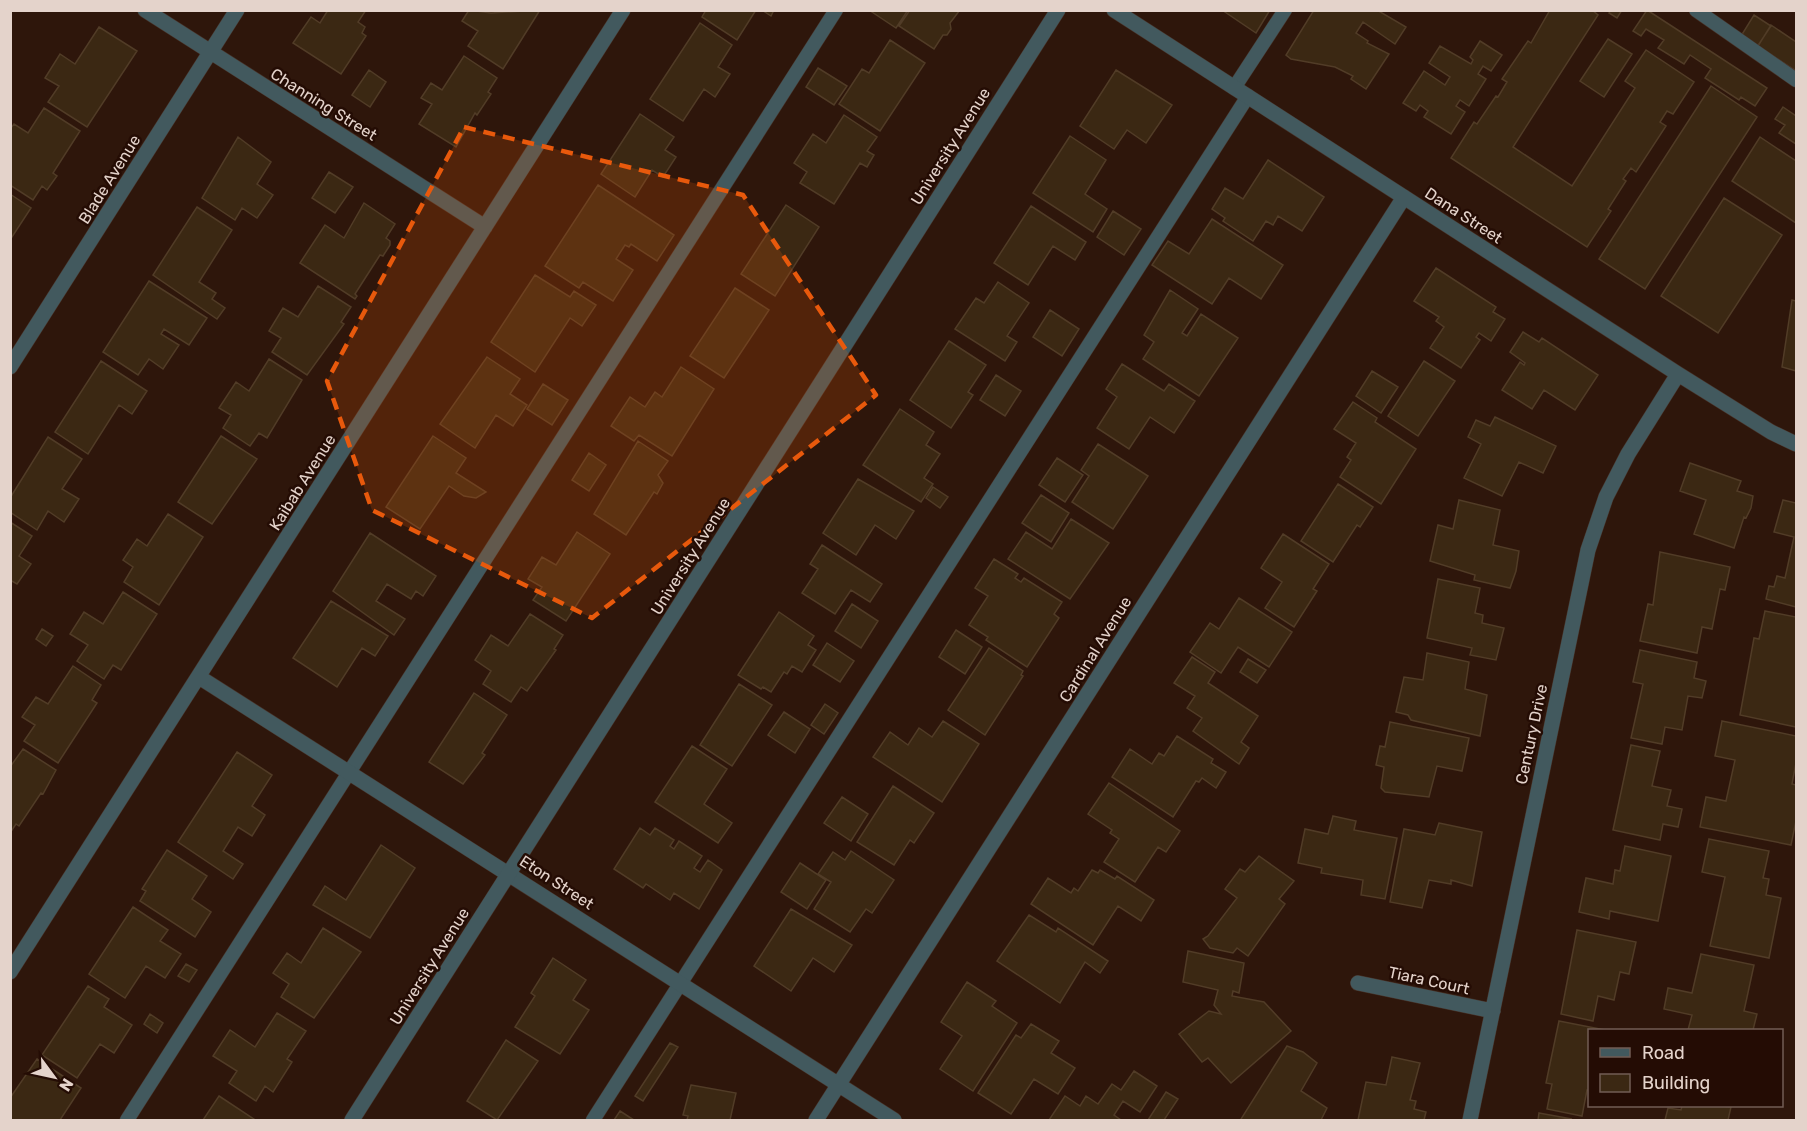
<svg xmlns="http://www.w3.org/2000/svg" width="1807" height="1131" font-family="Rubik,sans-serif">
  <rect width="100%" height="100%" fill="#2e160b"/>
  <path fill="#3b2813" stroke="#513c27" stroke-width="1.5" d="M328 10H366L358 22 365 27 362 33 366 36 341 74 293 43 311 17 320 23Z
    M469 10 491 13 540 10 503 69 468 46 478 31 462 21Z
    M706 10H756L737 40 702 17Z
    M762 10H774L771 16Z
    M869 10H908L896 28Z
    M910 10H960L950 23 951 29 947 35H943L934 49 899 26Z
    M1222 10H1270L1256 33Z
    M1314 10H1377L1406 27 1395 44 1363 22 1356 33 1368 41 1367 43 1389 54 1366 89 1351 79 1353 76 1335 67 1291 59 1286 55Z
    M1550 10H1592L1598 15 1513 147 1572 186 1635 88 1625 81 1646 50 1694 82 1673 114 1667 111 1660 122 1666 126 1636 172 1631 168 1623 179 1626 181 1608 209 1611 211 1587 247 1451 158 1474 122 1477 124 1496 96 1498 97 1507 82 1502 79 1528 41 1531 43Z
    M1611 10H1622L1617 18 1609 13Z
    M1647 10 1767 88 1755 106 1741 97 1739 100 1705 78 1711 69 1690 55 1684 64 1658 48 1664 40 1646 29 1641 36 1633 31Z
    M1754 15 1771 26 1757 47 1741 36Z
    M700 23 732 45 718 67 730 74 715 97 704 89 683 121 650 99Z
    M1771 25 1796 42V71L1758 46Z
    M99 27 137 51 87 127 48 102 59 86 45 78 60 54 75 64Z
    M1608 39 1632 54 1604 97 1580 81Z
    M890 40 925 63 880 131 839 104 862 69 869 73Z
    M1480 41 1502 55 1491 71 1483 66 1478 74 1486 79 1469 106 1460 100 1456 106 1465 112 1451 134 1424 117 1428 111 1420 105 1416 111 1403 103 1424 71 1445 85 1450 77 1429 63 1440 46 1471 64 1473 60 1470 57Z
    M464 56 497 78 488 92 491 94 477 115 475 113 456 147 419 124 432 104 421 98 431 83 442 90Z
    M818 68 847 86 834 105 806 87Z
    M369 70 386 82 370 107 352 95Z
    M1116 70 1172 105 1146 143 1127 130 1114 149 1080 126Z
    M1711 86 1757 117 1645 289 1599 259Z
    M1783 107 1796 116V144L1779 133 1785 125 1775 119Z
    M44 108 80 131 53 173 57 176 47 190 42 186 33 200 10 185V129L14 124 28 133Z
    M640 114 674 137 665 150 676 157 663 177 652 170 635 197 601 174Z
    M844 115 877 137 867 151 874 155 867 167 860 163 834 204 800 183 807 172 794 163 813 134 826 143Z
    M1070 136 1106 160 1085 194 1107 209 1093 232 1033 193Z
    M238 137 271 162 257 184 273 195 257 218 242 208 235 220 202 198Z
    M1760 137 1796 161V223L1732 181Z
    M1268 160 1324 197 1302 231 1278 216 1273 225 1266 221 1253 241 1223 221 1225 218 1212 209 1225 188 1243 199Z
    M329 172 353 187 335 213 312 198Z
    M598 185 674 235 657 261 631 244 629 247 625 245 616 259 633 270 613 301 583 282 579 288 545 266Z
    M10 194 31 208 10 240Z
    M1724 198 1782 235 1718 333 1661 296Z
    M364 203 395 224 386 238 390 241V245L383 256 380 255 355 294 357 296 355 299 300 263 325 225 344 238Z
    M786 205 819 227 775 296 741 274Z
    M1031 206 1086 242 1075 260 1053 246 1028 285 994 263Z
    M197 207 232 230 199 282 216 293 212 299 225 308 217 319 153 275Z
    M1113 211 1141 229 1124 255 1097 237Z
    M1212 219 1283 265 1261 299 1229 278 1212 304 1152 265 1168 241 1189 254Z
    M1436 268 1496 307 1493 312 1505 319 1491 341 1479 333 1476 337 1480 340 1461 368 1430 348 1444 327 1436 321 1439 317 1414 301Z
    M535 275 570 297 574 291 596 305 582 326 570 318 535 372 491 342Z
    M149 281 207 318 189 345 164 329 161 334 179 345 163 369 149 359 138 375 103 352Z
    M998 282 1029 303 1007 336 1017 342 1005 361 955 329 976 298 984 303Z
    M318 286 351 307 341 322 344 324 307 375 272 352 281 338 269 331 283 308 298 317Z
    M735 288 769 310 724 378 690 356Z
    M1170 290 1198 309 1182 333 1187 336 1201 314 1238 338 1199 396 1143 359 1154 342 1144 335Z
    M1792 300 1796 301V371L1782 367Z
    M1050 310 1079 329 1062 356 1033 337Z
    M1523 332 1539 342 1542 338 1598 375 1575 410 1544 390 1532 409 1502 390 1520 362 1524 365 1525 363 1510 352Z
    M949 341 986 365 968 392 973 395 951 428 910 400Z
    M487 357 520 379 510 394 527 405 513 426 496 415 475 448 440 424Z
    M269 359 302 380 267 438 259 433 250 446 223 428 231 415 219 408 236 382 249 391Z
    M101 361 147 391 132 414 119 405 88 454 55 432Z
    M1424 361 1455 381 1418 436 1388 416Z
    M1122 364 1164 391 1169 384 1195 401 1174 433 1150 417 1129 449 1097 428 1117 397 1106 389Z
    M681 367 714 389 672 456 639 435 634 441 611 426 630 397 645 407 655 392 662 397Z
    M1372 371 1398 387 1381 413 1356 396Z
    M996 375 1021 391 1005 416 980 400Z
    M543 384 568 400 552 425 527 409Z
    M1353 402 1377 418 1375 422 1416 449 1381 504 1340 477 1351 460 1347 457 1356 443 1334 429Z
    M900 409 934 432 926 445 940 454 924 478 933 484 921 502 863 465Z
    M1495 417 1556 446 1543 473 1519 462 1502 496 1464 478 1481 444 1468 437 1476 420 1490 426Z
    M221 436 257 459 212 524 178 502Z
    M433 436 466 458 456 473 486 492 476 498 464 496 449 486 420 529 386 507Z
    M48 437 82 459 62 489 79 499 64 522 48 511 37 530 10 512V498Z
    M638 441 668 461 658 475 663 483 657 494 654 492 626 535 594 514Z
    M1098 444 1148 476 1113 529 1072 502 1089 476 1081 470Z
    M589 453 606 465 589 491 572 480Z
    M1057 458 1083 475 1065 502 1039 485Z
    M1690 463 1741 481 1737 491 1753 496 1751 508 1746 518 1744 517 1734 548 1694 534 1706 500 1680 491Z
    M858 479 914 511 896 539 875 525 856 555 823 533Z
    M1338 484 1373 507 1360 527 1357 525 1333 562 1301 541Z
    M933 487 948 497 940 508 926 498Z
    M1041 495 1069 513 1051 542 1022 523Z
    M1459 500 1500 510 1493 545 1519 551 1516 571 1510 588 1474 580 1475 575 1430 561 1438 525 1453 529Z
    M1783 500 1796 503V607L1766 599 1769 586 1774 587 1777 576 1785 578 1794 537 1774 532Z
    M168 514 203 537 159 605 124 582 133 567 123 560 137 539 147 546Z
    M1071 519 1109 543 1070 599 1008 559 1026 532 1052 549Z
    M10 522 32 536 19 556 31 564 17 584 10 580Z
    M577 532 610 554 566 621 533 600 542 587 528 579 542 557 556 565Z
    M370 533 436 576 423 596 416 591 411 599 387 584 376 601 405 619 394 635 333 591Z
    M1283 534 1329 564 1313 589 1317 591 1294 627 1265 608 1282 582 1261 568Z
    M822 545 882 584 870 602 851 590 835 614 802 593 818 569 810 564Z
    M1660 552 1730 567 1725 590 1720 589 1712 629 1702 627 1697 653 1640 641 1648 604 1653 605Z
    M994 559 1018 574 1015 578 1021 582 1024 578 1062 602 1054 614 1059 618 1027 667 986 640 988 637 969 625 988 596 975 588Z
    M1438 579 1480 588 1475 613 1483 615 1482 623 1504 628 1496 660 1470 655 1472 648 1427 638Z
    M123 592 157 614 121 670 113 665 104 679 77 661 88 645 70 634 84 612 103 624Z
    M1239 598 1292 632 1269 667 1238 647 1221 673 1190 652 1210 623 1219 629Z
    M331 601 388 636 375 656 362 648 337 687 293 658Z
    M852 604 878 621 861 648 835 631Z
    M1765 611 1796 617V727L1740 715 1754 638 1759 639Z
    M779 612 814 636 808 645 816 650 802 672 792 666 787 674 784 672 771 692 763 687 761 689 738 675Z
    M530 614 563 635 554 649 556 650 527 691 521 687 511 702 483 684 491 671 475 660 491 635 508 646Z
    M42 629 53 636 46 646 36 639Z
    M956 630 982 647 965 674 939 657Z
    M827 643 854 661 840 682 813 665Z
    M989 648 1023 671 1021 675 1023 676 985 735 948 710Z
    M1640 650 1697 662 1694 678 1706 681 1702 698 1688 696 1682 730 1665 727 1662 744 1631 738 1643 684 1633 682Z
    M1427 653 1469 662 1465 689 1487 695 1480 736 1411 720 1408 715 1396 712 1404 677 1423 680Z
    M1192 657 1215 672 1208 683 1258 716 1241 742 1249 748 1239 764 1193 731 1202 718 1187 708 1195 696 1174 683Z
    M1248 659 1266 670 1257 683 1240 672Z
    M73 666 101 685 92 700 97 703 58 763 24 741 35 725 22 717 36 697 48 704Z
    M739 684 772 705 732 766 700 745Z
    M474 693 507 715 482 753 485 755 463 784 429 762Z
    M825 704 838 713 824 734 811 725Z
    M784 712 810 729 795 753 768 735Z
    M943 721 979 744 942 802 873 757 890 732 908 745 919 728 932 737Z
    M1722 721 1796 736V763L1792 784 1796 785V821L1791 845 1700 827 1706 797 1726 801 1735 760 1715 756Z
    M1390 722 1469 738 1462 771 1437 766 1429 797 1385 792 1381 788 1384 767 1376 765 1380 746 1385 747Z
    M1177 736 1213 759 1211 763 1226 772 1216 788 1202 778 1199 782 1196 781 1173 817 1112 777 1130 749 1152 764 1159 753 1164 756Z
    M1631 745 1660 751 1652 786 1671 790 1667 806 1682 809 1678 827 1663 824 1660 840 1613 830Z
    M692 746 727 769 704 804 732 823 718 843 655 802Z
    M23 749 56 770 43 794 41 793 19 826 16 824 10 833V767Z
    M237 752 272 775 252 806 265 815 252 836 238 827 223 851 243 864 233 879 178 842Z
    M1109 783 1180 831 1166 852 1158 847 1135 882 1104 862 1119 839 1110 833 1112 830 1088 814Z
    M893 786 934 813 914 843 910 840 894 865 857 842Z
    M842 797 868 814 851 841 824 823Z
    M1333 816 1356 821 1354 830 1397 838 1385 899 1361 895 1363 880 1321 873 1322 868 1298 863 1305 829 1328 834Z
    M1439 823 1482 832 1472 886 1451 880V884L1429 880 1422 908 1390 902 1404 829 1435 835Z
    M640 828 650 835 655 828 674 840 670 846 674 849 679 841 702 856 694 868 700 872 708 860 722 870 699 909 674 893 670 900 646 884 643 888 614 869Z
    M1709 839 1769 851 1763 878 1769 879 1766 895 1781 898 1769 958 1710 946 1725 877 1702 872Z
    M381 845 415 868 370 938 313 905 325 886 346 900Z
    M1625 846 1671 856 1658 921 1610 911 1609 919 1579 912 1586 878 1613 884 1615 870 1620 871Z
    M167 850 207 876 192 899 211 912 195 937 140 901 146 891 142 889Z
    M851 851 894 880 872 913 866 909 850 932 814 909 831 882 818 874 833 852 845 860Z
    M1259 856 1294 881 1279 899 1285 904 1248 956 1237 948 1233 953 1210 948 1203 939 1208 936 1237 898 1225 889 1240 869 1245 872Z
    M800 863 826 880 807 909 781 892Z
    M1092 870 1098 873 1100 870 1115 879 1117 876 1154 900 1141 921 1118 906 1093 945 1031 904 1048 878 1071 893 1074 888 1078 891Z
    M133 907 168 930 160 941 181 954 165 978 146 966 125 998 89 974Z
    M791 909 852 945 834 972 813 958 791 991 754 966Z
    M1029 915 1056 932 1058 928 1108 961 1100 973 1085 962 1060 1003 997 961Z
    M323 928 361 952 314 1018 281 997 289 984 273 973 287 953 301 963Z
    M1577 930 1636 942 1629 974 1620 972 1614 1000 1598 996 1593 1021 1561 1014Z
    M1188 951 1244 963 1239 993 1233 991 1232 996 1264 1002 1291 1031 1231 1083 1208 1058 1202 1062 1179 1034 1209 1011 1221 1014 1214 1005 1218 990 1183 982Z
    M1701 954 1754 965 1744 1011 1757 1014 1753 1030H1688L1692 1015 1664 1009 1668 988 1692 993Z
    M553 958 586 980 573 1000 589 1010 560 1054 515 1027 535 996 531 993Z
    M186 964 197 970 189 982 178 976Z
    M967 982 996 1001 992 1006 1017 1023 973 1091 940 1069 962 1036 941 1022Z
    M88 986 109 999 104 1007 132 1025 114 1053 100 1044 77 1078 42 1055Z
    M277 1013 306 1031 287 1059 292 1062 273 1092 265 1086 256 1101 229 1083 237 1071 213 1056 230 1030 255 1047Z
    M150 1014 163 1023 157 1033 144 1024Z
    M1559 1021 1605 1030H1590V1090H1587L1582 1116 1547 1109 1552 1084 1546 1083Z
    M1031 1024 1059 1041 1051 1053 1075 1068 1058 1094 1034 1079 1011 1114 978 1093 1016 1035 1021 1038Z
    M506 1040 538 1061 497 1120 467 1101Z
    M670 1043 678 1047 643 1101 635 1096Z
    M1287 1046 1303 1052 1317 1063 1301 1091 1327 1108 1321 1120H1244L1241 1119Z
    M1392 1057 1420 1063 1410 1100 1416 1101 1414 1109 1426 1112 1424 1120H1358L1366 1082 1386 1085Z
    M37 1059 81 1088 60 1120H10V1098Z
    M1134 1071 1157 1086 1140 1112 1123 1101 1114 1115 1121 1120H1049L1065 1096 1080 1106 1086 1096 1098 1104 1112 1084 1121 1090Z
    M691 1085 736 1093 730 1120H687L688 1116 683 1115Z
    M1166 1092 1178 1099 1164 1120H1148Z
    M219 1096 254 1119 253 1120H203Z
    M1682 1106H1722L1731 1107 1728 1120H1665L1668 1108 1681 1110Z
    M620 1111 634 1120H614Z
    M1539 1113 1572 1119 1538 1120Z"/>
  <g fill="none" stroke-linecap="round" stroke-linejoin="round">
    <g stroke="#473026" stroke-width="15">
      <path id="service" d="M1696 10 1796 80
        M1234 88 1285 10
        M127 1120 836 10
        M593 1120 1248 96"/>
    </g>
    <g stroke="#473026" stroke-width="16">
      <path id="minor" d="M145 10 485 227
        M1114 10 1678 374 1771 432 1796 444
        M10 367 237 10
        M199 677 894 1120
        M10 972 623 10
        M1358 983 1493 1011
        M816 1120 1404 197
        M1470 1120 1588 550 1606 497 1628 454 1678 374"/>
    </g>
    <g stroke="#473026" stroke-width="16">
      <path id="tertiary" d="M352 1120 1058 10"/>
    </g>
    <use href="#service" stroke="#42595e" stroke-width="14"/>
    <use href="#minor" stroke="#42595e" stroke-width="15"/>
    <use href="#tertiary" stroke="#42595e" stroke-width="15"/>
  </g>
  <path fill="#e8590c" fill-opacity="0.2" stroke="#e8590c" stroke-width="4.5" stroke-dasharray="12 8" stroke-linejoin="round" d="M464 127 743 195 876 395 592 618 372 510 327 381Z"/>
  <g text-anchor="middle" stroke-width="5" stroke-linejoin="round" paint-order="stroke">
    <g font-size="16" fill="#e4d3cb" stroke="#240c04">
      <text transform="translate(324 104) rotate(32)" y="6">Channing Street</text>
      <text transform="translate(950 146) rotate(-58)" y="6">University Avenue</text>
      <text transform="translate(109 179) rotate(-58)" y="6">Blade Avenue</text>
      <text transform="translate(1464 215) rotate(33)" y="6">Dana Street</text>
      <text transform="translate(302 482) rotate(-58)" y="6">Kaibab Avenue</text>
      <text transform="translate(690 556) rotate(-58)" y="6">University Avenue</text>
      <text transform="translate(1095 649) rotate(-58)" y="6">Cardinal Avenue</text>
      <text transform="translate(1531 734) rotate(-78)" y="6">Century Drive</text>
      <text transform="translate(557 882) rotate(33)" y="6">Eton Street</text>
      <text transform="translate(429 966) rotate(-58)" y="6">University Avenue</text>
      <text transform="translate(1429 980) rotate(12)" y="6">Tiara Court</text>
    </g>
  </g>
  <rect width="1807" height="1131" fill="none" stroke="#e4d3cb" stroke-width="24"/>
  <rect x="1588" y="1029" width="195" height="78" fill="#240c04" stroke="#715c54" stroke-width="1.5"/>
  <rect x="1600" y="1048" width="30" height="9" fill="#42595e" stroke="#715c54" stroke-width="1.5"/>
  <text x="1642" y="1059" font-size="18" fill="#e4d3cb">Road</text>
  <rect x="1600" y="1074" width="30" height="18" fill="#3b2813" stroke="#715c54" stroke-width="1.5"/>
  <text x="1642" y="1089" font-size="18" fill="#e4d3cb">Building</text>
  <g transform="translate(54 1077) rotate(123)" stroke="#240c04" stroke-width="4.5" paint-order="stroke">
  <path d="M0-4.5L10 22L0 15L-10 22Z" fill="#e4d3cb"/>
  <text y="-9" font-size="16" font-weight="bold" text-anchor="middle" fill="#e4d3cb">N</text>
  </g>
</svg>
